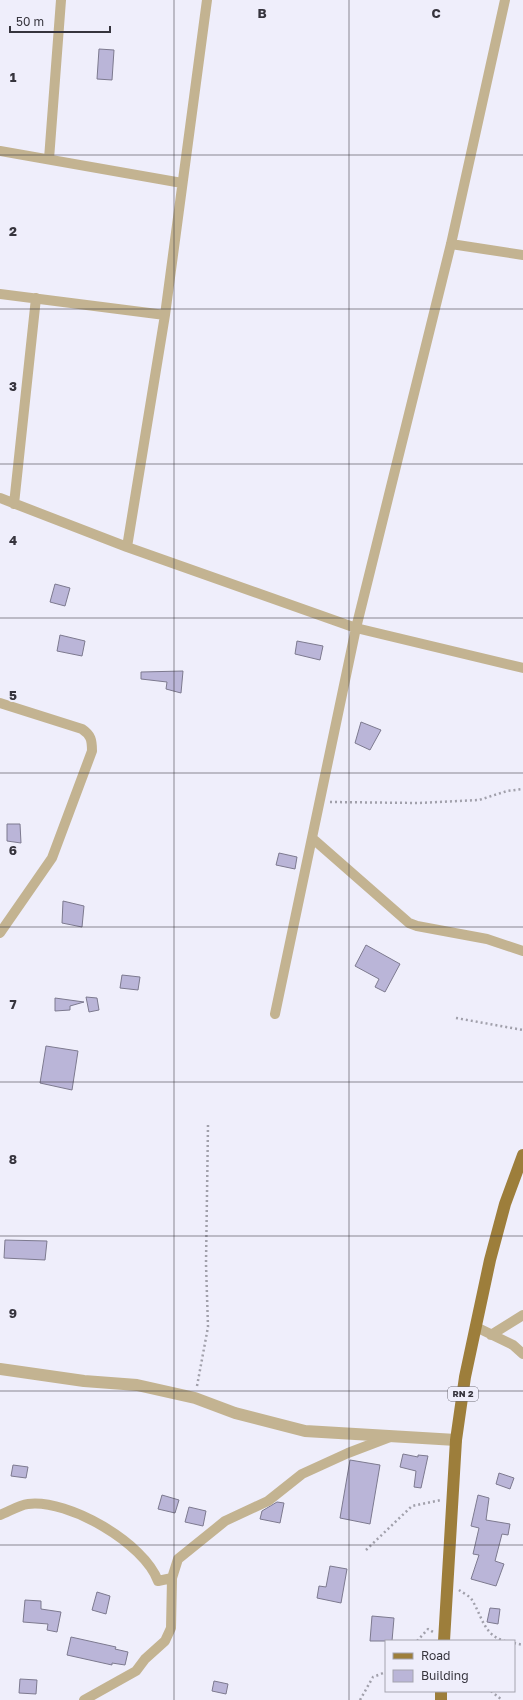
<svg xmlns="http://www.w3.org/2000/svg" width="523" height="1700" font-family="'Golos Text',sans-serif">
  <rect width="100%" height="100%" fill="#efeefb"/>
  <path fill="#bab5d8" stroke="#7d7a8f" d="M99 49 114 50 112 80 97 79Z
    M55 584 70 588 65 606 50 602Z
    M60 635 85 641 82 656 57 651Z
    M297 641 323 646 320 660 295 654Z
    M183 671 181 693 166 689 167 682 141 679V672Z
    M361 722 381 730 370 750 355 743Z
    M7 824H20L21 843 7 841Z
    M279 853 297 857 295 869 276 865Z
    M63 901 84 906 82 927 62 923Z
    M366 945 400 964 385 992 375 987 379 979 355 966Z
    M122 975 140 977 138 990 120 988Z
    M86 997 97 998 99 1010 89 1012Z
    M55 998 84 1002 70 1006V1010L55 1011Z
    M46 1046 78 1051 72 1090 40 1083Z
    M5 1240 47 1241 45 1260 4 1258Z
    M403 1454 418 1457V1455L428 1456 421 1488 414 1487 416 1471 400 1467Z
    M350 1460 380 1465 370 1524 340 1518Z
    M13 1465 28 1467 26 1478 11 1476Z
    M499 1473 514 1478 510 1489 496 1484Z
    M162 1495 179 1500 175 1513 158 1509Z
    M478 1495 489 1498 486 1520 510 1524 508 1535 502 1534 495 1561 504 1564 496 1586 471 1579 479 1555 473 1554 479 1528 471 1526Z
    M277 1502 284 1503 280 1523 260 1519 262 1511Z
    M189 1507 206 1511 203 1526 185 1522Z
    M330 1566 347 1569 341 1603 317 1598 319 1586 326 1587Z
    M97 1592 110 1596 106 1614 92 1610Z
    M25 1600 41 1601V1609L61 1612 57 1632 47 1630 48 1624 23 1622Z
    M490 1608 500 1609 498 1624 487 1622Z
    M372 1616 394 1618 392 1641H370Z
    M71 1637 116 1647 115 1649 128 1652 125 1665 112 1663V1665L67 1655Z
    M20 1679 37 1680 36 1694 19 1693Z
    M214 1681 228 1684 226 1694 212 1691Z"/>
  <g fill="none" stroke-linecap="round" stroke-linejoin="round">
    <path stroke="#a1a0ab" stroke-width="2.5" stroke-dasharray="2 3" stroke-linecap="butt" d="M330 802 418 803 479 800 507 791 523 789
      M456 1018 523 1030
      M197 1386 208 1327 206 1264 208 1125
      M366 1550 412 1506 441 1500
      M459 1590C463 1593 470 1596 472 1600 482 1616 484 1636 505 1641
      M417 1641 428 1629 433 1632
      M514 1643 523 1645
      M491 1691 502 1700
      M360 1700 373 1677 386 1672"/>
    <path stroke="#c3b391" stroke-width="10" d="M0 151 182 183
      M49 159 61 0
      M451 244 523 255
      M0 294 165 315
      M0 498 127 547 356 628 523 668
      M14 504 36 298
      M127 547 165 315 207 0
      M0 703 82 729C91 735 92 740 92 751L52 858 0 933
      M312 838 409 923 417 926 487 939 523 951
      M275 1014 356 628 451 244 505 0
      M476 1327 513 1345 523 1354
      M491 1335 523 1315
      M0 1515C8 1512 19 1505 28 1504 69 1499 144 1543 158 1581L172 1578 178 1559 225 1521 268 1501 302 1474 348 1453 390 1437
      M84 1700 136 1671 145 1659 165 1641 171 1628 172 1578"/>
    <path stroke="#c3b391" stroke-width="12" d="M0 1369 84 1381 137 1385 195 1398 235 1413 305 1431 456 1440"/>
    <path stroke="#9d7e3b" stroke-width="12" d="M444 1641 456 1440 465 1377 490 1260 505 1204 523 1155
      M441 1700V1691"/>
  </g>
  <path fill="none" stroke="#36343d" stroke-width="1" stroke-opacity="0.55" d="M174 0V1700M349 0V1700M0 155H523M0 309H523M0 464H523M0 618H523M0 773H523M0 927H523M0 1082H523M0 1236H523M0 1391H523M0 1545H523"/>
  <g text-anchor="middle" stroke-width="4" stroke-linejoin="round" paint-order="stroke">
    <rect fill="#efeefb" stroke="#6e6c76" stroke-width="1" x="448" y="1387" width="30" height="14" rx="3"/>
    <g font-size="9" font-weight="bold" fill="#36343d">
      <text x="463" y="1397">RN 2</text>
    </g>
  </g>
  <g font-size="13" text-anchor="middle" font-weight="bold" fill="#36343d" stroke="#efeefb" stroke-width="4" stroke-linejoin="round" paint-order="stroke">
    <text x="262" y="18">B</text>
    <text x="436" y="18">C</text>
    <text x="13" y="82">1</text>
    <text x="13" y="236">2</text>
    <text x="13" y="391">3</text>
    <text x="13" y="545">4</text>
    <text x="13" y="700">5</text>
    <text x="13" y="855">6</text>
    <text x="13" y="1009">7</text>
    <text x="13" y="1164">8</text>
    <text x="13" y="1318">9</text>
  </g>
  <rect x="385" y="1640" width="130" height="52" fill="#efeefb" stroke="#a5a4af"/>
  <rect x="393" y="1653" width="20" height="6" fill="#9d7e3b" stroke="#a5a4af"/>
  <text x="421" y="1660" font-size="12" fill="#36343d">Road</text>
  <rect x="393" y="1670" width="20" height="12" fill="#bab5d8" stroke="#a5a4af"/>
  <text x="421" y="1680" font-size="12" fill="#36343d">Building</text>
  <path d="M10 26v6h100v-6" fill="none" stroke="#36343d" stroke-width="2"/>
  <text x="16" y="26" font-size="12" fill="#36343d" stroke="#efeefb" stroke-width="3" paint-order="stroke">50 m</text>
</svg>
